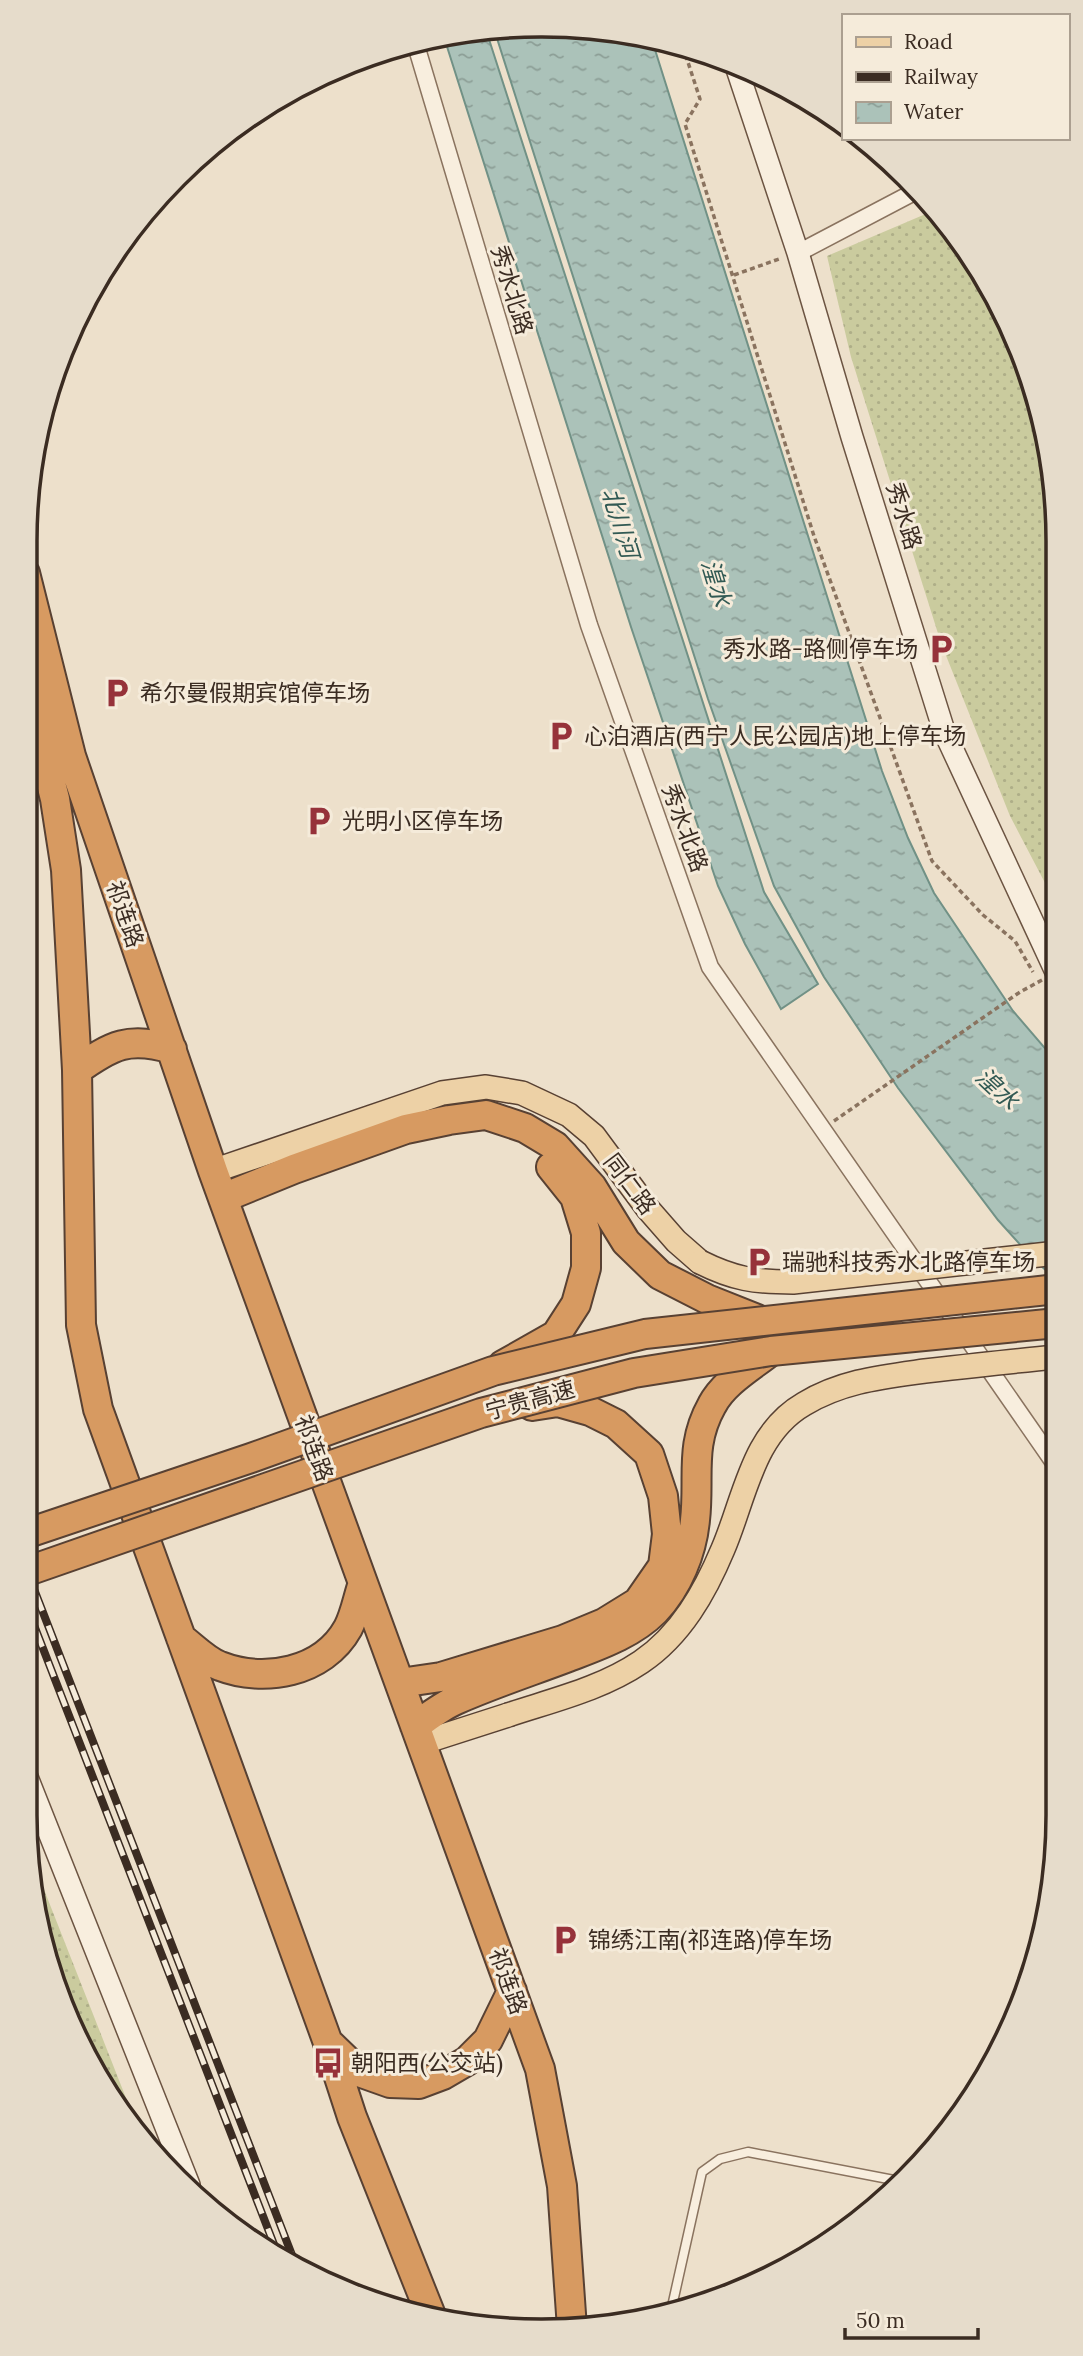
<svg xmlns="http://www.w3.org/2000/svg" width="1083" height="2356" font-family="Lora,'Noto Sans SC',serif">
  <defs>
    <pattern id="grass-dots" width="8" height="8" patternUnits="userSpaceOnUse" patternTransform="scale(1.75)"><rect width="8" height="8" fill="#cacb9e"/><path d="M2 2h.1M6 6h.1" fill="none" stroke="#aeae88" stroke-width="1.8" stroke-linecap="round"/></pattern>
    <pattern id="water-ripples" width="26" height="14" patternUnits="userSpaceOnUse" patternTransform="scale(1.75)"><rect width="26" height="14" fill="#abc2b9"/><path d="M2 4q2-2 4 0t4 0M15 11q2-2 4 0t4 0" fill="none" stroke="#8c9e96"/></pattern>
  </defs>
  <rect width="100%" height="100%" fill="#ede0cb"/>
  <path fill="url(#grass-dots)" d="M935 210 951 226 1019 343 1054 474 1055 902 1010 816 941 643 851 357 827 256Z
    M32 1859 139 2131 142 2140 94 2073 52 1981Z"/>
  <path fill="url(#water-ripples)" stroke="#719186" stroke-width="2" d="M541 25 642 34 651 37 882 771 908 838 934 893 1013 1011 1056 1061 1057 1280 1032 1258 998 1220 898 1088 824 977 774 886 708 699 494 29Z
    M486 30 764 892 818 984 781 1009 745 944 718 886 631 627 443 34Z"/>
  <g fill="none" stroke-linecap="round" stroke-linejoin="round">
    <g stroke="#8a735f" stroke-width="11">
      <path id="lane" d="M671 2311 702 2172 720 2159 748 2152 899 2181"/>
    </g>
    <g stroke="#8a735f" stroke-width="19">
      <path id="street" d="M415 42 589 625 710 967 1057 1467
        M798 253 916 191"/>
    </g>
    <g stroke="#6c5442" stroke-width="24">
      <path id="secondary" d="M735 63 798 253 852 437 944 731 1056 972
        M25 1772 189 2185"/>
    </g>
    <g stroke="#584133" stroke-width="26">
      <path id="primary" d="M213 1171 442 1093 486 1087 522 1093 569 1115 594 1136 648 1209 676 1241 700 1262
        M421 1743 508 1715"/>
    </g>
    <g stroke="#584133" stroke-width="32">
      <path id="highway" d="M25 573 71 756 213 1171 540 2069 562 2186 572 2328
        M25 679 55 799 66 870 77 1070 81 1325 98 1409 327 2040 352 2117 432 2318
        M77 1070C112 1045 129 1036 172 1049
        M223 1198 294 1169 406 1129 449 1120 486 1115 525 1128 555 1146 592 1187 626 1242 660 1275 707 1299 762 1321
        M503 1365 556 1335 576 1304 586 1268V1233L575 1197 551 1167
        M181 1638C193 1647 206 1661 220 1666 264 1683 323 1673 348 1628 355 1615 358 1597 363 1583
        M400 1683 441 1677 563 1640 604 1623 638 1602 663 1566 667 1534 663 1496 649 1454 616 1424 590 1411 558 1402 532 1406
        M415 1726C428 1717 442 1706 456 1700 492 1684 529 1672 566 1658 597 1646 631 1635 655 1611 678 1587 692 1552 695 1520 700 1477 689 1446 712 1405 724 1382 751 1367 771 1351
        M331 2045 359 2072 390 2083 419 2084 443 2075 467 2061 488 2040 512 1991"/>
    </g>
    <path stroke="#8a735f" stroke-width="3.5" stroke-dasharray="5 3.5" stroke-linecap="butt" d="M683 47 700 99 685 124 814 536 932 861 983 915 1015 941 1033 972
      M734 275 779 259
      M834 1121 1020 992 1042 980"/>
    <use href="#lane" stroke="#f8eede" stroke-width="8"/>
    <use href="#street" stroke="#f8eede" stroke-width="16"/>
    <use href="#secondary" stroke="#f8eede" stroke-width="21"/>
    <use href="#primary" stroke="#edd1a6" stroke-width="23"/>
    <use href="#highway" stroke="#d79a61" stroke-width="28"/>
    <g stroke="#3b2c22" stroke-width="8">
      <path id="rail" d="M25 1566 297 2268
        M25 1602 280 2260"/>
    </g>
    <use href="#rail" stroke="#f5ebda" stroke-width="5" stroke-dasharray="16" stroke-linecap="butt"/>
    <g stroke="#584133" stroke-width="26" stroke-linecap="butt">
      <path id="primary-bridge" d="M700 1262C734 1279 754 1282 793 1282L1057 1253
        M508 1715C553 1700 601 1689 641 1662 681 1635 705 1592 723 1549 745 1498 752 1434 804 1404 842 1381 882 1377 925 1371 969 1366 1013 1361 1057 1357"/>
    </g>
    <g stroke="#584133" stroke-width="32" stroke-linecap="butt">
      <path id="highway-bridge" d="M25 1534 251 1458 493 1371 645 1334 1057 1289
        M25 1572 481 1413 634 1373 771 1351 1057 1323"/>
    </g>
    <use href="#primary-bridge" stroke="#edd1a6" stroke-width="23"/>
    <use href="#highway-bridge" stroke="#d79a61" stroke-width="28"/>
  </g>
  <defs>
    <g id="parking-bare" transform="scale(2.415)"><path d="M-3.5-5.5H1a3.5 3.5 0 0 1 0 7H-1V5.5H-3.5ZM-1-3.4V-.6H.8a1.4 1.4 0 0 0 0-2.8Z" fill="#96323a" stroke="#f5ebda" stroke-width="2.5" paint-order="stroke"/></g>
    <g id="bus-bare" transform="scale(2.415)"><path d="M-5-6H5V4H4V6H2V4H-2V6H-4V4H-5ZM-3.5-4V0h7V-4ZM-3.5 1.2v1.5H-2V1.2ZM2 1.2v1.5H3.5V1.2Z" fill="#96323a" stroke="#f5ebda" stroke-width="2.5" paint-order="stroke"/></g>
  </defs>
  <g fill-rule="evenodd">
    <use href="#parking-bare" x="941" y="649"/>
    <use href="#parking-bare" x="117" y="693"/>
    <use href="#parking-bare" x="561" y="736"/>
    <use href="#parking-bare" x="319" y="821"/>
    <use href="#parking-bare" x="759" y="1262"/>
    <use href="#parking-bare" x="565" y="1940"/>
    <use href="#bus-bare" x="328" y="2063"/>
  </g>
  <g text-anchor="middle" stroke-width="6" stroke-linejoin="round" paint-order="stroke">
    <g font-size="23" fill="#3b2c22" stroke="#f5ebda">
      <text transform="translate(512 290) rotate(73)" y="8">秀水北路</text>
      <text transform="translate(904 516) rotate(73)" y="8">秀水路</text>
      <text transform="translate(685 828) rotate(70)" y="8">秀水北路</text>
      <text transform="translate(125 914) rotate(71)" y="8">祁连路</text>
      <text transform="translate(630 1184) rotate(53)" y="8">同仁路</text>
      <text transform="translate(530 1400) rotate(-15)" y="8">宁贵高速</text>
      <text transform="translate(314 1448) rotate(70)" y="8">祁连路</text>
      <text transform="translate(508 1981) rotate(70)" y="8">祁连路</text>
    </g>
    <g font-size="23" fill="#3b2c22" stroke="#f5ebda" text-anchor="start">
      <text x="918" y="657" text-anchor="end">秀水路-路侧停车场</text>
      <text x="140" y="701">希尔曼假期宾馆停车场</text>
      <text x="584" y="744">心泊酒店(西宁人民公园店)地上停车场</text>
      <text x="342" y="829">光明小区停车场</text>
      <text x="782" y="1270">瑞驰科技秀水北路停车场</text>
      <text x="588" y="1948">锦绣江南(祁连路)停车场</text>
      <text x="351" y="2071">朝阳西(公交站)</text>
    </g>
    <g font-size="24" font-style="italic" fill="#325a54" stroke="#f5ebda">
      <text transform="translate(620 523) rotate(73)" y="8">北川河</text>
      <text transform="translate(716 583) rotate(73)" y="8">湟水</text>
      <text transform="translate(997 1089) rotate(43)" y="8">湟水</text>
    </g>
  </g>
  <path d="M0 0H1083V2356H0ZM541 37H542A504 504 0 0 1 1046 541V1815A504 504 0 0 1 542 2319H541A504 504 0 0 1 37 1815V541A504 504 0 0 1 541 37Z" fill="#e6dccb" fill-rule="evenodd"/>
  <path fill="none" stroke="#3b2c22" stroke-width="3.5" d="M541 37H542A504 504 0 0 1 1046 541V1815A504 504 0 0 1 542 2319H541A504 504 0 0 1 37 1815V541A504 504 0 0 1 541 37Z"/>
  <rect x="842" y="14" width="228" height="126" fill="#f5ebda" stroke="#ab9f90" stroke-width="2"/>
  <rect x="856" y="37" width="35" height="10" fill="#edd1a6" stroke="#ab9f90" stroke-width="2"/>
  <text x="904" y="49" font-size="21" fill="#3b2c22">Road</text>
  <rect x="856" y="72" width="35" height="10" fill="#3b2c22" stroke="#ab9f90" stroke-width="2"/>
  <text x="904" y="84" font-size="21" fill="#3b2c22">Railway</text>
  <rect x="856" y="102" width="35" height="21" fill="url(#water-ripples)" stroke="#ab9f90" stroke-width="2"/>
  <text x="904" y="119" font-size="21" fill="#3b2c22">Water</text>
  <path d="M845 2328v10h133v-10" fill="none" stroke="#3b2c22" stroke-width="3.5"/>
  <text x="856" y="2328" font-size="21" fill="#3b2c22" stroke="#f5ebda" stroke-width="5" paint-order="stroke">50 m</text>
</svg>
